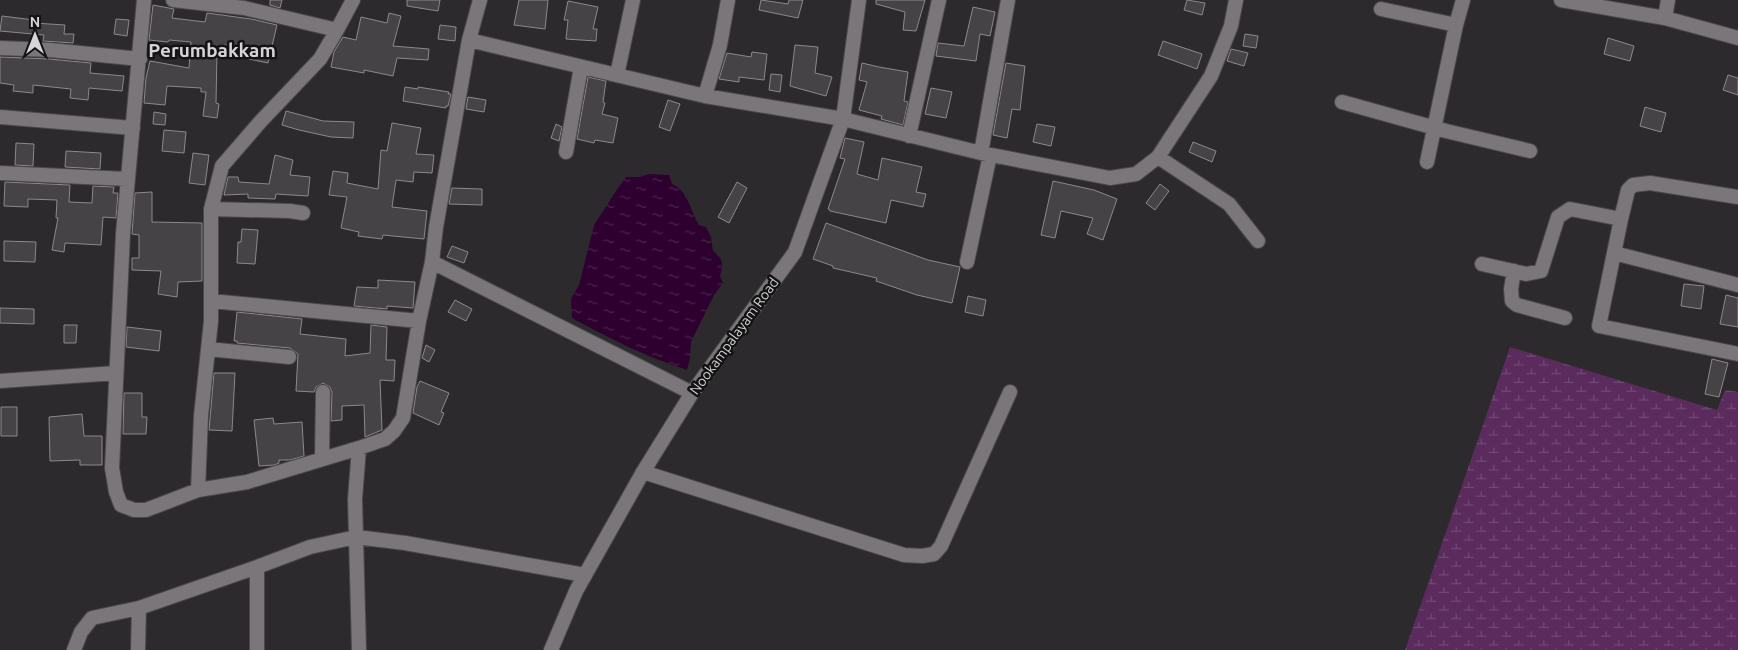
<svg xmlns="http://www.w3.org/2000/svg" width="1738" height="650" font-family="Ubuntu,sans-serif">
  <defs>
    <pattern id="wetland-marsh" width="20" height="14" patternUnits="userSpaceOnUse" patternTransform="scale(1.25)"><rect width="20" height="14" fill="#5b2b5d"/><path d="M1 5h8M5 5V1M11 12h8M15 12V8" fill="none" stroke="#724974"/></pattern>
    <pattern id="water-ripples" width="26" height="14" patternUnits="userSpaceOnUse" patternTransform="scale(1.25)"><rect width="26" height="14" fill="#2d0030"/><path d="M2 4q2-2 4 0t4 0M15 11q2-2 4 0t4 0" fill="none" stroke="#4b244d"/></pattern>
  </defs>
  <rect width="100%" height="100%" fill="#2d2a2d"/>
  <path fill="url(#wetland-marsh)" d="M1510 347 1717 410 1725 390 1738 392V650H1405Z"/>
  <path fill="url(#water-ripples)" d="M649 174 669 175 672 184C688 190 691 212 699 225L706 227 711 237 713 251C723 259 724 264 720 276L723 283 714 295 691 342 690 358 687 370C646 357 609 338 572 318L571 299 579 285 594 225 618 188 626 177H640Z"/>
  <path fill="#464346" stroke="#8c888c" d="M270 0H282L280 8 270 5Z
    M407 0H440L438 11 407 6Z
    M519 0H548L545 29 514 25Z
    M761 0 788 4 789 0H803L798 18 759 10Z
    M876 0H925L916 31 903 30 905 12 876 4Z
    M1187 0 1205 3 1202 15 1184 10Z
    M568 1 598 7 593 29H597L596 41 566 39 568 20H564Z
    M153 5 174 9 172 18 205 22 207 13 251 19 277 25 268 63 244 58 247 47 224 45 223 51 217 50 216 103 219 104 217 118 203 116 206 92H201V88L167 86 165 105 144 103 146 78 150 61 189 68 191 42 169 40 168 42 149 40Z
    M973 7 995 12 990 36 980 34 976 61 936 56 938 43 964 46Z
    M389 13 401 16 393 46 429 49 428 60 397 58 393 76 364 70V73L331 67 334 52 343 37 356 40 361 17 387 23Z
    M2 16 34 20V23L65 25 64 34H74L73 43 43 41 44 35 0 31Z
    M116 19 129 20 127 36 114 34Z
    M440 25 456 27 455 41 438 39Z
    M1245 34 1258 36 1256 48 1243 46Z
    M1608 38 1634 46 1630 61 1604 54Z
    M1163 41 1202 54 1197 69 1158 55Z
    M795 45 818 47 815 73 832 77 826 96 790 86Z
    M1231 49 1248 53 1244 66 1227 61Z
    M752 52 767 54 764 80 739 77V82L719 79 727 53 751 57Z
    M0 57 49 59 91 63 90 73 124 76 122 91 89 88 88 100 70 98 71 89 33 85V93L13 91 14 85 0 83Z
    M862 63 879 67 908 72 904 101 908 102 903 125 881 119 882 116 859 110 867 82 859 80Z
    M1006 63 1025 66 1020 110 1012 109 1007 138 993 135Z
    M771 74 782 75 780 92 769 90Z
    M1728 75 1738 78V95L1723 90Z
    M588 77 606 81 603 102 605 103 602 114 618 118 613 143 595 140 594 143 577 139Z
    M405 87 418 89V87L449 92 448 94H451L448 106H446V108L403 101Z
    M931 88 952 92 946 118 925 114Z
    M468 97 486 100 484 112 466 109Z
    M668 100 680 104 670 131 659 127Z
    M1645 107 1666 113 1661 132 1640 126Z
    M286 111 323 121 354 122 353 138 331 137 299 130 282 125Z
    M154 112 166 114 165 125 153 124Z
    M392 123 421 128 416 154 434 155 432 173 414 172 413 182 396 180 392 207 427 211 424 239 383 235 382 239 358 236 359 232 341 228 347 197 329 195 333 171 348 173 347 183 378 189 381 150 387 151Z
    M556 124 562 127 559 141 551 138Z
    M1037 124 1055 127 1051 146 1033 142Z
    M164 130 186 132 184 153 162 151Z
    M845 138 864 142 857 174 878 180 882 158 922 167 916 192 926 194 923 207 891 200 886 223 830 211V210L828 209 845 159 840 158Z
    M1193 142 1216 151 1212 162 1189 152Z
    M16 143 34 144 33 166 15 165Z
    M66 151 101 153 100 169 65 167Z
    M193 153 209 155 205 185 189 183Z
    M275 155 293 160 290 175 310 177 308 196 276 194 275 199 248 198V194L224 195 228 177H238L239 182 269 184Z
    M1053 181 1094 190 1117 199 1103 240 1087 234 1093 218 1061 211 1055 238 1041 235Z
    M5 182 70 185 69 202 92 203 93 186 114 187 113 193H118L116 218 103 217 101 245 65 243 64 252 52 250 58 218H56L57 200 28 199V207L4 206Z
    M737 182 747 188 729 223 718 217Z
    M1160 184 1169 191 1155 210 1146 203Z
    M452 188 482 189V205L449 204Z
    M152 192V222L202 223V281L178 282 177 297 158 294 161 271 132 270V258H139V235L132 234 135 193Z
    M826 223 928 260 960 267 952 303 917 295 876 281 877 278 833 268V266L813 259Z
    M242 229 258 230 255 264 237 263 238 242H241Z
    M4 241 36 242 35 262 4 261Z
    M452 246 468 252 464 263 447 257Z
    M378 280 415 282 413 308 387 306V309L354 306 357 287 378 288Z
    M1684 284 1704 286 1701 309 1681 306Z
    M1726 295 1738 298V327L1720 324Z
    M968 296 986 300 983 316 965 312Z
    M455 300 472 309 466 321 448 312Z
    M0 308 34 309V324L0 323Z
    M237 312 302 319 300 334 346 339 345 356 370 353 371 325 387 327 386 360H395L394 381 380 380 382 430 365 437 364 405 342 406V420L331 421 332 392 330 387 323 383 316 387 314 392 296 391 298 354 290 348 237 343V341H234Z
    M64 325H77L76 343H64Z
    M127 327 161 331 159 351 126 347Z
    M426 345 435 350 429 362 422 358Z
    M1712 359 1728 363 1719 397 1705 394Z
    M214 373H235L232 431 209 430Z
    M420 381 449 393 441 412 444 413 439 425 413 413 417 387Z
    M124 393H142V417H147L146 434H123Z
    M1 407H17V436H1Z
    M82 414 84 436H102V465H80V460L50 461 49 417Z
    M273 418 274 424 302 422 304 456 290 460H279V463L274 465 259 466 254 420Z"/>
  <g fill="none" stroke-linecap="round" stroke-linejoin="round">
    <g stroke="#4b484b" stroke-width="16">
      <path id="minor" d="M144 0 123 234 112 468 116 492 121 505 134 510H146L198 490 247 482 359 448 385 439 394 431 403 418 419 321 432 262 436 227 469 40 480 0
        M173 0 244 8 337 30
        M1561 0 1665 18 1738 38
        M1381 9 1456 25
        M1665 18 1668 0
        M469 40 705 96 843 119 981 153 1110 178 1136 174 1158 157 1211 76 1231 26 1236 0
        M0 48 50 50 140 59
        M617 75 633 0
        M705 96 720 45 728 0
        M1342 102 1446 131 1530 151
        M0 117 133 128
        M909 136 939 0
        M566 152 581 67
        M981 153 1008 0
        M1158 157 1229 204 1258 241
        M1427 162 1456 25 1463 0
        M0 173 127 179
        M1738 197 1650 183 1633 185 1628 190 1621 219 1599 326 1738 354
        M211 209 290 211 303 213
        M1614 253 1738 285
        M432 262 692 393
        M967 262 990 155
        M1482 264 1526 274 1541 271 1558 217 1570 209 1621 219
        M1514 271 1511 289 1512 301 1517 305 1565 318
        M211 301 419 321
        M208 349 289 357
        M0 381 116 373
        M322 458 323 392
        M643 472 904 555 922 556 934 554 941 546 1010 392
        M198 490 201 416 211 321V209L222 166 261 121 320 59 337 30 353 0
        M257 567V650
        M74 650 81 632 92 618 139 608 257 567 310 547 356 537 405 543 585 575
        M138 650 139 608
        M359 650 355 499 359 448"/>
    </g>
    <g stroke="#4b484b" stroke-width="16">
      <path id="tertiary" d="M551 650 576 591 643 472 692 393 795 252 843 119 859 0"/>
    </g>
    <use href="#minor" stroke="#7a767a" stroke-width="14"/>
    <use href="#tertiary" stroke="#7a767a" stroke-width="14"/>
  </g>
  <g text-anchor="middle" stroke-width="5" stroke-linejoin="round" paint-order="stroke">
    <g font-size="14" fill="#d6d4d6" stroke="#141314">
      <text transform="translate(734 336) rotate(-54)" y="5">Nookampalayam Road</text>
    </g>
    <g font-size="19" font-weight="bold" fill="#d6d4d6" stroke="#141314">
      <text x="212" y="57">Perumbakkam</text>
    </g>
  </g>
  <g transform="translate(35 35)" stroke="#141314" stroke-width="4" paint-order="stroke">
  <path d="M0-4L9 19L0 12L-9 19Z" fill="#d6d4d6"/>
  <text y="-8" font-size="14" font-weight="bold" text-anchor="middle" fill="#d6d4d6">N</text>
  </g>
</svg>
